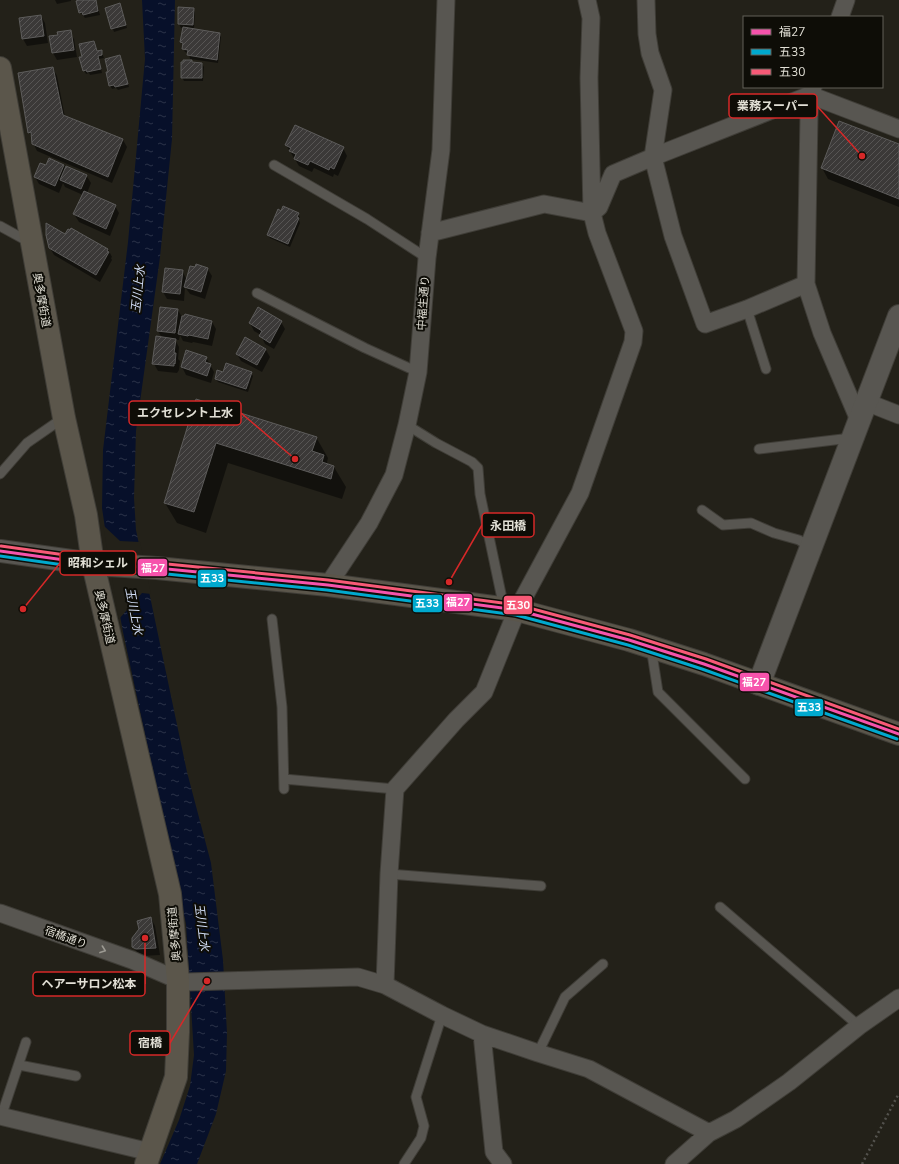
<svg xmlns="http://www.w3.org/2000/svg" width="899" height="1164" font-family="'Nunito Sans','Noto Sans JP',sans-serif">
  <defs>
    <pattern id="water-ripples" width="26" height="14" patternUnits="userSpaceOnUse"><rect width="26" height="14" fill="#07102a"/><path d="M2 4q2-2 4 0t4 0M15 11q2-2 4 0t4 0" fill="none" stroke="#2b3248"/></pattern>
    <pattern id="building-hatch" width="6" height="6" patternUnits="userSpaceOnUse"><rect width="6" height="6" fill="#3b3938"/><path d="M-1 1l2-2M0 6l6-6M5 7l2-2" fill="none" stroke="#575554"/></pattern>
  </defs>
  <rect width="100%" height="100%" fill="#232119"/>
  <path fill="url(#water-ripples)" d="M142 0H175L172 139 160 257 136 431 134 498 136 530 187 772 211 863 223 960 227 1033 226 1071 216 1114 197 1164H160L179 1120 190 1086 194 1055 186 924 123 632 109 556 102 508 103 450 128 242 145 59Z"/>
  <path fill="#232119" d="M103 525 120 541 140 542 151 594 142 593 119 619Z"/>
  <path fill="#0007" d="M55 0H71V1L57 4Z
    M80 0H96L100 15 85 18 80 12Z
    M106 8H121L127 28 114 32Z
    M179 8 193 9 195 12 194 28H190V29L219 34 221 37 218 63 190 59 189 53 185 52 181 42 184 28H181L179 24Z
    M41 16 45 23 48 43 27 46 23 39 20 19Z
    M70 32 74 39 77 57 57 60 53 53 50 37 59 36Z
    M94 42 97 52 101 51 104 58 99 59 102 73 90 75 89 73 86 74 84 70 83 57Z
    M120 57 129 87 118 90 116 88 112 89 110 85 109 72Z
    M202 64 204 67 203 81H184L182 77Z
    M53 68 57 76 65 117 123 140 127 147 112 183 37 151 33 143 32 138 29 132Z
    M286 145 343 148 347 156 338 176 334 174 333 177 314 168 312 172 299 166Z
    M899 145V207L828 179 822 168Z
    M64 165 66 169 86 175 91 183 87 193 115 206 119 213 110 236 79 222 74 214 83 195 65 187 63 183 59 193 39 184 35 177 46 166Z
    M282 212 298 214 300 218 299 220 300 223 290 247 270 238 268 235Z
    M50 248 108 249 112 257 111 258 112 260 100 282 54 255Z
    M207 268 212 276 205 299 190 294 185 287 184 301 167 299 163 292 182 271 187 280Z
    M178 310 183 319 212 322 216 329 212 346 193 342 192 343 183 341 180 335 179 340H175L179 347 178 359 180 361 179 370 177 373 158 371 154 364 162 338 158 331Z
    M281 322 285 329 274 349 265 344 261 336V335L254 331 250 323Z
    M245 339 266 350 270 357 262 372 241 361 237 354Z
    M187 351 206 357 214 372 211 383 186 375 182 367Z
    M224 373H251L253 376 248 392 218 382 216 379Z
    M197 400 316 437 328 458 327 462 329 465 334 467 346 487 342 499 228 463 206 533 177 523 165 503Z
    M151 918 155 926 160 955 141 956 138 954 133 946Z"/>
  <path fill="url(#building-hatch)" stroke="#5d5c5b" d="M79 0H96L98 11 83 15 82 12 79 13 76 1Z
    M120 3 126 25 111 29 105 8Z
    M178 7 194 8 193 25 178 24Z
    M41 15 44 36 22 39 19 18Z
    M183 27 220 33 217 60 187 55 188 50 182 49 183 43 180 42Z
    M71 30 74 50 52 53 49 36 58 35 57 32Z
    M94 41 97 51 102 50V55L98 56 101 69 87 72 86 70 83 71 79 57H82L79 44Z
    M120 55 128 84 115 87 114 85 109 86 106 72H108L105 59Z
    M183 60H192V62L202 63V78H181V62H183Z
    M53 67 63 115 123 139 108 177 32 144 31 132 28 133 18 73Z
    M839 121 899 144V199L821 168Z
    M295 125 344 147 334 169 330 167 329 170 310 161 308 165 294 159 296 154 289 151 291 148 285 145Z
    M49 158 64 165 55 186 34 177 40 163 46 165Z
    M66 166 87 175 81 189 60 180Z
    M84 191 116 205 106 229 73 214Z
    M283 206 299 213 297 217 299 218 288 244 267 235 278 209 281 211Z
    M46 223 65 234 68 229 70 230 71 228 108 249 107 251 109 252 96 275 49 248 46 235Z
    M196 264 208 268 201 292 184 287 190 266 195 267Z
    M165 268 183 270 180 294 162 292Z
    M160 307 178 309 175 333 157 331Z
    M258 307 282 321 270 343 259 336 262 331 249 323Z
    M185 314 212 321 208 339 189 335 188 336 178 334 182 316H184Z
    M156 336 176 339 174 353H176L175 364 174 363V366L152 364Z
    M245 337 266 349 257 365 236 354Z
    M186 350 207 357 205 362 211 364 207 376 181 367Z
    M226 363 252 372 246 389 215 379 217 370 223 372Z
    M196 399 317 437 312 451 324 455 322 462 334 466 331 479 216 443 194 512 164 503Z
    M151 917 156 948 136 949 132 947V938L139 929 137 921Z"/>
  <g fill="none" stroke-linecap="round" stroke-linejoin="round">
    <g stroke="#3f3d37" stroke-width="11">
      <path id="lane" d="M274 165 367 219 427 258
        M0 226 31 243
        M257 293 365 348 418 372
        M747 309 766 369
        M407 425 436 443 472 462 478 468 480 494 504 608
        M759 449 851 438
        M0 474 27 443 63 418
        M702 510 723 525 751 523 774 533 799 540 810 547
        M272 619 282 707 284 789
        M651 647 658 692 745 779
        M284 779 395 789
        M389 874 541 886
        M720 907 859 1026
        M538 1053 565 997 603 964
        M19 1065 76 1076
        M1 1117 26 1042
        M404 1164 421 1138 424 1126 416 1097 442 1015"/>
    </g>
    <g stroke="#3f3d37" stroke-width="19">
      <path id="street" d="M646 0 647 34 650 53 663 90 653 157 673 236 705 324 747 309 806 284
        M840 17 846 0
        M813 87 810 95 809 116 806 284 822 333 859 420
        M430 233 544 204 592 213 599 207 613 174 653 157 810 95 899 129
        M866 402 899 415
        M328 585 369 523 394 475 407 425 418 372 427 258 441 150 446 0
        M0 913 132 960 178 980 187 982 358 977 385 985 442 1015 482 1034 538 1053 589 1069 709 1133
        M385 985 389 874 395 789 456 720 484 692 517 610 580 493 633 342 634 331 597 233 592 213 589 78 591 18 587 0
        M482 1034 494 1152 503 1164
        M0 1116 150 1152
        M674 1164 709 1133 736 1119 789 1082 859 1026 899 998"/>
    </g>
    <g stroke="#3f3d37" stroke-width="24">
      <path id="secondary" d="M0 551 93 564
        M759 684 899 316"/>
    </g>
    <g stroke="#3f3d37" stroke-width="24">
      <path id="primary" d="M0 68 64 418 86 515 93 564 170 894 178 980V1032L176 1077 146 1164
        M93 564 157 568 328 585 517 610 629 640 651 647 704 664 899 734"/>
    </g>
    <path stroke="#53524d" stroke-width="2.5" stroke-dasharray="2 3" stroke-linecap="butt" d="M862 1164 899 1093"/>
    <use href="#lane" stroke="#585651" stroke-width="9"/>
    <use href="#street" stroke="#585651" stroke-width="17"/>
    <use href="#secondary" stroke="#585651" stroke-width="22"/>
    <use href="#primary" stroke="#5b564b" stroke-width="22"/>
    <g stroke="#0e0d07" stroke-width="6">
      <path id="bus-1" d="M0 551 93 564 157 568 328 585 517 610 629 640 704 664 899 734"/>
    </g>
    <g stroke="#0e0d07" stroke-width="6">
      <path id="bus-2" d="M0 556 92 569 157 573 327 590 516 615 628 645 702 669 897 739"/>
    </g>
    <g stroke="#0e0d07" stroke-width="6">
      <path id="bus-3" d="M1 546 94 559 157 563 328 580 518 605 630 635 706 659 899 729"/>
    </g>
    <use href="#bus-1" stroke="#f653ac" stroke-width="3"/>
    <use href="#bus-2" stroke="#00a9ce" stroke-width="3"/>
    <use href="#bus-3" stroke="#f75a77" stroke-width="3"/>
  </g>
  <defs><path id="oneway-chevron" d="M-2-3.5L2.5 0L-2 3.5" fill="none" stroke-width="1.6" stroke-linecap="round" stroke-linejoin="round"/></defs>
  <use stroke="#9c9a93" href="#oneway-chevron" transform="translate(103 950) rotate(20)"/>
  <g text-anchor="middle" stroke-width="4" stroke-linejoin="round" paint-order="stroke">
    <g font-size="11" fill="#e1dfd5" stroke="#0e0d07">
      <text transform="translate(42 300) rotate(80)" y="4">奥多摩街道</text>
      <text transform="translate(423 303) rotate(-86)" y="4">中福生通り</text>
      <text transform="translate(105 617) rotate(77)" y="4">奥多摩街道</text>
      <text transform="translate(174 934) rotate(-95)" y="4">奥多摩街道</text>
      <text transform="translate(66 937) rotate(20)" y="4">宿橋通り</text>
    </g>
    <g font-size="12" font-style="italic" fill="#d0dcf5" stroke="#0e0d07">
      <text transform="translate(138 289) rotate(-84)" y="4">玉川上水</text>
      <text transform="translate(134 611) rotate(79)" y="4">玉川上水</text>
      <text transform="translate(202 927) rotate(83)" y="4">玉川上水</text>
    </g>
  </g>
  <path fill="none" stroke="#d62828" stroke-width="1.5" d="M862 156L817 106M295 459L241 413M449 582L482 525M23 609L60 563M145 938L145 984M207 981L170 1043"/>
  <g fill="#d62828" stroke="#0e0d07" stroke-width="1.5">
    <circle cx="862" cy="156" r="4"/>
    <circle cx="295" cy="459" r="4"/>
    <circle cx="449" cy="582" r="4"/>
    <circle cx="23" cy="609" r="4"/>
    <circle cx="145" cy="938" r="4"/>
    <circle cx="207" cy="981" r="4"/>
  </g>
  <g fill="#0e0d07" stroke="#d62828" stroke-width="1.5">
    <rect x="729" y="94" width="88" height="24" rx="4"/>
    <rect x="129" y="401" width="112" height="24" rx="4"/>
    <rect x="482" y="513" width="52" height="24" rx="4"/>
    <rect x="60" y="551" width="76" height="24" rx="4"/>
    <rect x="33" y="972" width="112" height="24" rx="4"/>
    <rect x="130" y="1031" width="40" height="24" rx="4"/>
  </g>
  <g font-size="12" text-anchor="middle" font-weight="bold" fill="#e1dfd5">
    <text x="773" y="110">業務スーパー</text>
    <text x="185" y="417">エクセレント上水</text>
    <text x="508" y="530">永田橋</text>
    <text x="98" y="567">昭和シェル</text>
    <text x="89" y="988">ヘアーサロン松本</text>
    <text x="150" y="1047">宿橋</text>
  </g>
  <g stroke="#0e0d07" stroke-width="1.5">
    <rect x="137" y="558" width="31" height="19" rx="4" fill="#f653ac"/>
    <rect x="197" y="569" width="30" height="19" rx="4" fill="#00a9ce"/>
    <rect x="443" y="593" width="30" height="19" rx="4" fill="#f653ac"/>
    <rect x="412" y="594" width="31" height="19" rx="4" fill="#00a9ce"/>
    <rect x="503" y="595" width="30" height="20" rx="4" fill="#f75a77"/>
    <rect x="739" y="672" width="31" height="20" rx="4" fill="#f653ac"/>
    <rect x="794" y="698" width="30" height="19" rx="4" fill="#00a9ce"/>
  </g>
  <g font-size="11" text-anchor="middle" font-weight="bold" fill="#fff">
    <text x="153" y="572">福27</text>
    <text x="212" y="582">五33</text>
    <text x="458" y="606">福27</text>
    <text x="427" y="607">五33</text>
    <text x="518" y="609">五30</text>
    <text x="754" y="686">福27</text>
    <text x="809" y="711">五33</text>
  </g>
  <rect x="743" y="16" width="140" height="72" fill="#0e0d07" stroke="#626159"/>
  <rect x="751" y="29" width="20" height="6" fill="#f653ac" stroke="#626159"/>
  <text x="779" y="36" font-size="12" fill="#e1dfd5">福27</text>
  <rect x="751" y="49" width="20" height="6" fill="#00a9ce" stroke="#626159"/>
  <text x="779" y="56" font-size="12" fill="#e1dfd5">五33</text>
  <rect x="751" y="69" width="20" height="6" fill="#f75a77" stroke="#626159"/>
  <text x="779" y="76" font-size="12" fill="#e1dfd5">五30</text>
</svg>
